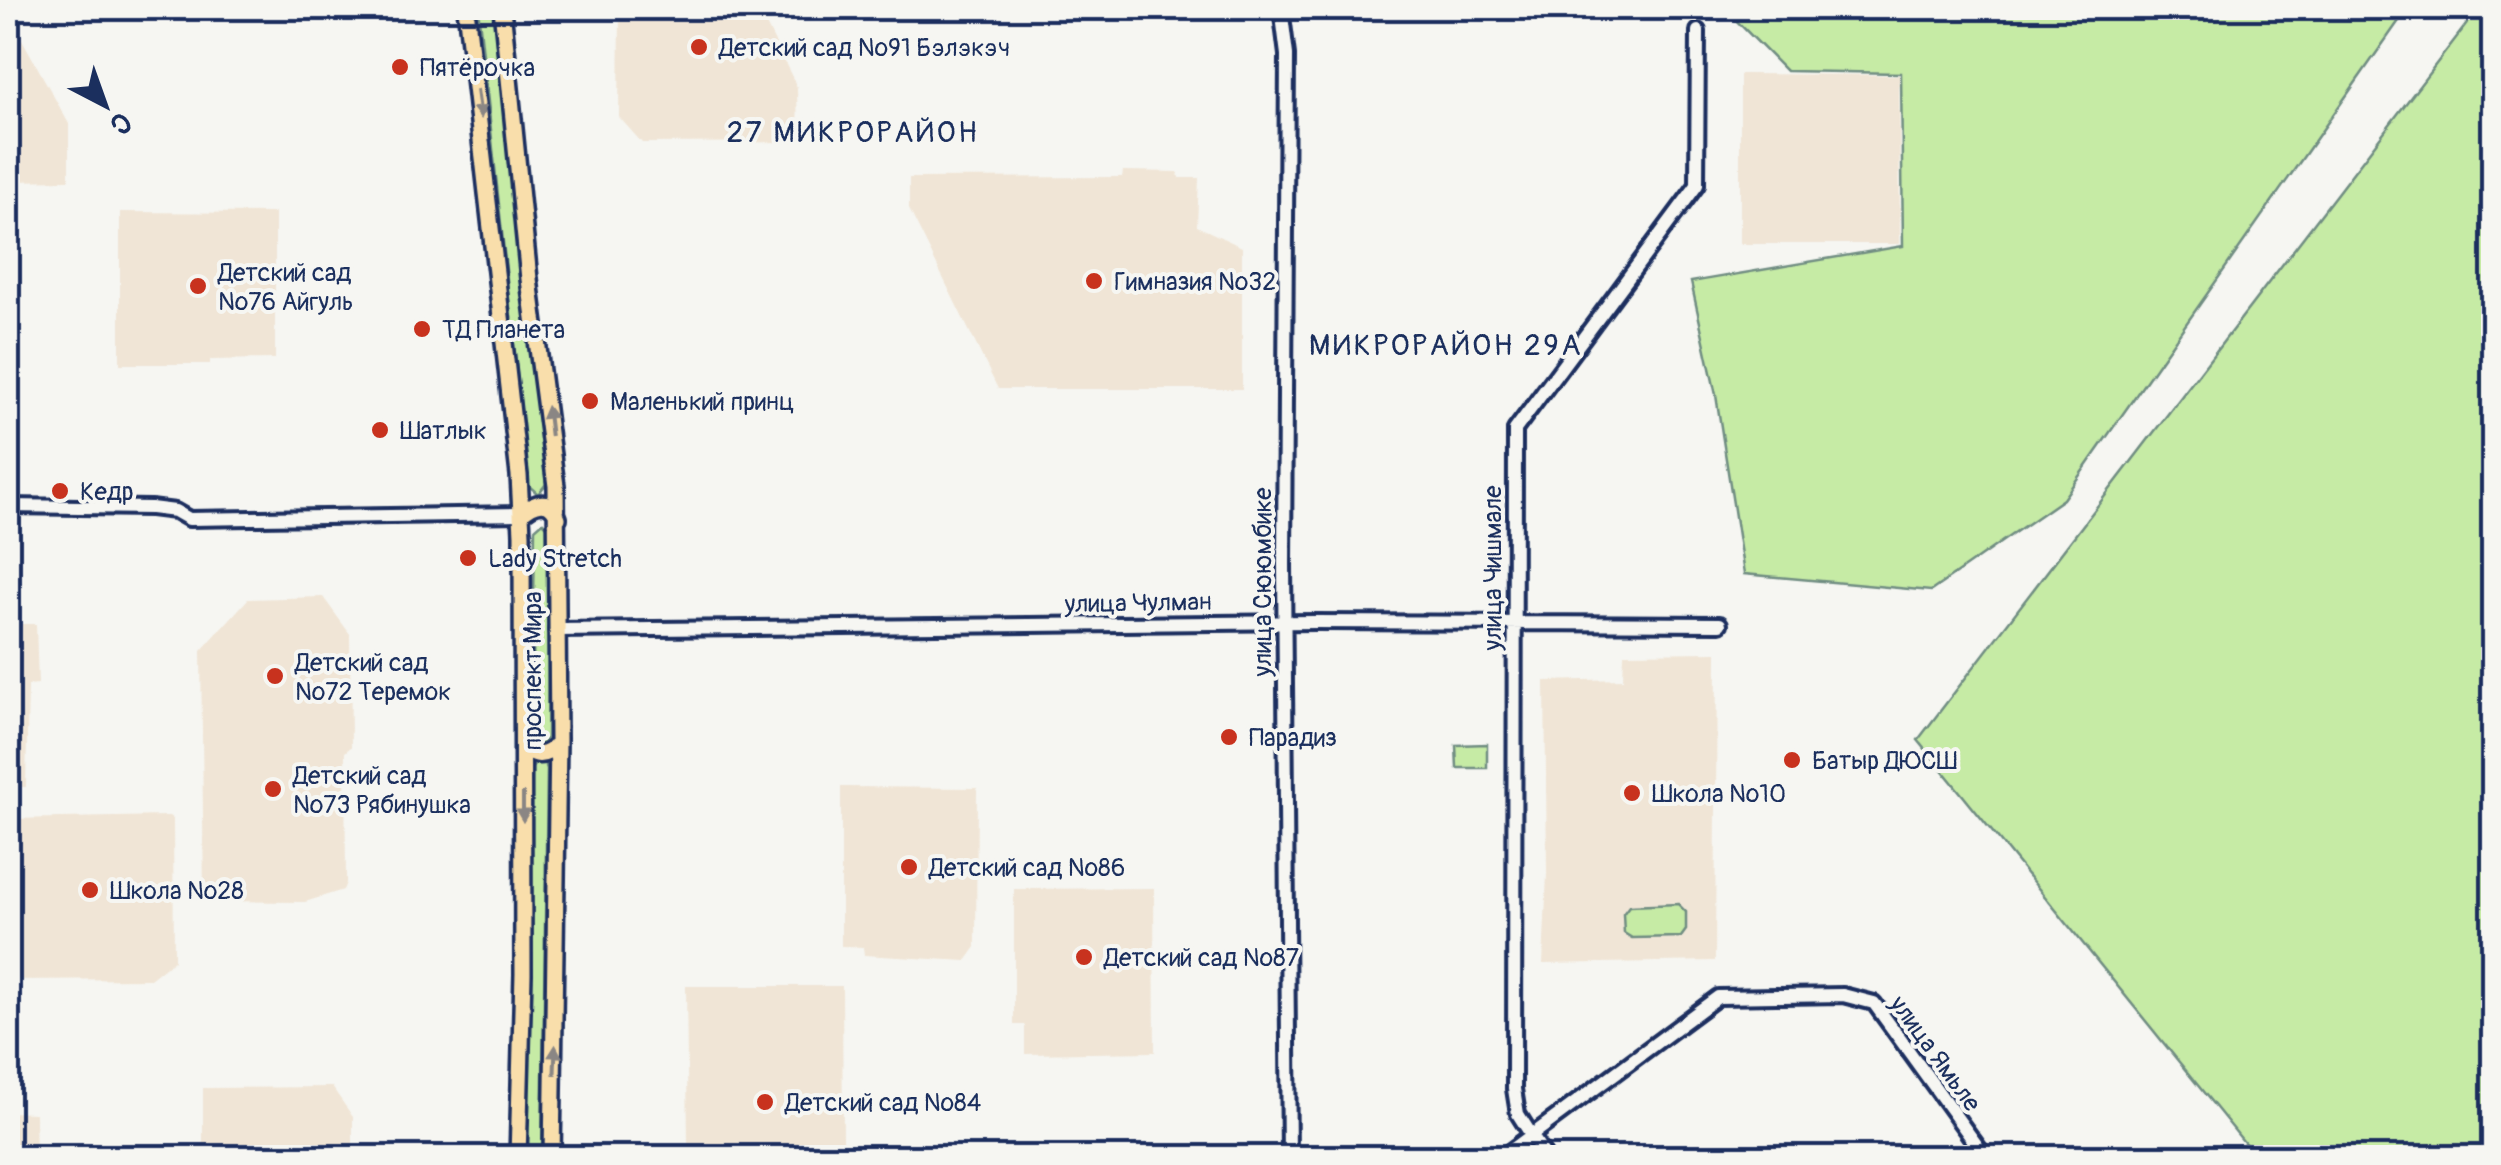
<svg xmlns="http://www.w3.org/2000/svg" width="2501" height="1165" font-family="Pangolin,sans-serif">
  <rect width="100%" height="100%" fill="#f6f6f2"/>
  <filter id="ink" filterUnits="userSpaceOnUse"><feTurbulence type="fractalNoise" baseFrequency=".01" numOctaves="2"/><feDisplacementMap in="SourceGraphic" scale="20" xChannelSelector="R" yChannelSelector="G"/><feConvolveMatrix kernelMatrix="1 2 1 2 8 2 1 2 1" color-interpolation-filters="sRGB"/></filter>
  <g filter="url(#ink)">
    <path fill="#f0e5d6" d="M620 8H758L797 87 798 142 642 143 619 117Z
      M8 14 69 124V180L8 181Z
      M1740 74 1899 75 1900 244H1740Z
      M1123 171 1178 172 1179 178H1199L1197 226 1242 247V389H998L909 209V178L1122 177Z
      M120 212 275 213V359L210 360V364H120Z
      M323 597 350 634 351 747 345 752 346 883 343 890 305 902 204 901 201 651 248 599Z
      M36 624 38 684 28 685 26 787H8V624Z
      M1717 652 1715 961 1543 964 1547 873 1545 681 1623 679 1624 653Z
      M841 787 977 788 976 947 966 961 864 955 863 947 841 946Z
      M169 816 173 819 174 960 150 979 8 980V819Z
      M1154 888 1155 1052 1025 1054V1025H1014V889Z
      M686 986H842L843 1143 688 1145Z
      M332 1087 353 1117V1157H203V1088Z
      M8 1112 35 1113 36 1157H8Z"/>
    <path fill="#c6eba5" stroke="#708d82" stroke-width="2.5" d="M478 8H497L514 131 546 484 538 494 529 486Z
      M1724 8H1723H2408L2063 499 1931 591 1744 574 1716 395 1691 282 1903 246 1901 73 1786 71Z
      M2479 8H2494L2493 1157H2256L1918 740Z
      M543 522 550 529 547 738 540 746 532 740 535 529Z
      M1487 744V768H1457L1456 745Z
      M537 761 545 763 547 769 542 1157 527 1158 532 768Z
      M1678 904 1686 912V930L1681 937 1632 938 1624 933 1623 914 1629 906Z"/>
    <g fill="none" stroke-linecap="round" stroke-linejoin="round">
      <g stroke="#1b2f5e" stroke-width="20">
        <path id="minor" d="M1281 8 1287 55 1284 565 1289 1158
          M8 506 151 508 175 511 189 519 521 514
          M556 630 1315 622 1720 624
          M1501 1158 1718 997 1843 995 1874 1003 1986 1158
          M1546 1158 1518 1114 1514 1089 1515 430 1697 185 1698 31"/>
      </g>
      <g stroke="#1b2f5e" stroke-width="22">
        <path id="major" d="M466 8 519 475 522 534 523 974 518 1158
          M502 8 529 279 556 486 558 740 552 1158
          M521 514C534 502 551 496 558 518
          M523 741C532 759 545 758 558 744"/>
      </g>
      <use href="#minor" stroke="#f6f6f2" stroke-width="12"/>
      <use href="#major" stroke="#f9deab" stroke-width="15"/>
    </g>
    <defs><path id="oneway-solid" d="M-6-.8H1V-3.2L6.5 0L1 3.2V.8H-6Z" transform="scale(2.5)"/></defs>
    <g fill="#8a8684">
      <use href="#oneway-solid" transform="translate(479 104) rotate(82)"/>
      <use href="#oneway-solid" transform="translate(549 421) rotate(-97)"/>
      <use href="#oneway-solid" transform="translate(523 807) rotate(90)"/>
      <use href="#oneway-solid" transform="translate(555 1060) rotate(-88)"/>
    </g>
  </g>
  <g fill="#c8321e" stroke="#f6f6f2" stroke-width="4">
    <circle cx="699" cy="47" r="10"/>
    <circle cx="400" cy="67" r="10"/>
    <circle cx="1094" cy="281" r="10"/>
    <circle cx="198" cy="286" r="10"/>
    <circle cx="422" cy="329" r="10"/>
    <circle cx="590" cy="401" r="10"/>
    <circle cx="380" cy="430" r="10"/>
    <circle cx="60" cy="491" r="10"/>
    <circle cx="468" cy="558" r="10"/>
    <circle cx="275" cy="676" r="10"/>
    <circle cx="1229" cy="737" r="10"/>
    <circle cx="1792" cy="760" r="10"/>
    <circle cx="273" cy="789" r="10"/>
    <circle cx="1632" cy="793" r="10"/>
    <circle cx="909" cy="867" r="10"/>
    <circle cx="90" cy="890" r="10"/>
    <circle cx="1084" cy="957" r="10"/>
    <circle cx="765" cy="1102" r="10"/>
  </g>
  <g text-anchor="middle" stroke-width="8" stroke-linejoin="round" paint-order="stroke">
    <g font-size="25" fill="#1b2f5e" stroke="#f6f6f2" text-anchor="start">
      <text x="719" y="56">Детский сад №91 Бэлэкэч</text>
      <text x="420" y="76">Пятёрочка</text>
      <text x="218" y="281">Детский сад<tspan x="218" dy="29">№76 Айгуль</tspan></text>
      <text x="1114" y="290">Гимназия №32</text>
      <text x="442" y="338">ТД Планета</text>
      <text x="610" y="410">Маленький принц</text>
      <text x="400" y="439">Шатлык</text>
      <text x="80" y="500">Кедр</text>
      <text x="488" y="567">Lady Stretch</text>
      <text x="295" y="671">Детский сад<tspan x="295" dy="29">№72 Теремок</tspan></text>
      <text x="1249" y="746">Парадиз</text>
      <text x="1812" y="769">Батыр ДЮСШ</text>
      <text x="293" y="784">Детский сад<tspan x="293" dy="29">№73 Рябинушка</tspan></text>
      <text x="1652" y="802">Школа №10</text>
      <text x="929" y="876">Детский сад №86</text>
      <text x="110" y="899">Школа №28</text>
      <text x="1104" y="966">Детский сад №87</text>
      <text x="785" y="1111">Детский сад №84</text>
    </g>
    <g font-size="25" fill="#1b2f5e" stroke="#f6f6f2">
      <text transform="translate(1492 568) rotate(-90)" y="9">улица Чишмале</text>
      <text transform="translate(1262 582) rotate(-90)" y="9">улица Сююмбике</text>
      <text transform="translate(1138 602) rotate(-1)" y="9">улица Чулман</text>
      <text transform="translate(532 671) rotate(-90)" y="9">проспект Мира</text>
      <text transform="translate(1936 1053) rotate(54)" y="9">улица Ямьле</text>
    </g>
    <g font-size="30" letter-spacing="2.5" fill="#1b2f5e" stroke="#f6f6f2">
      <text x="853" y="142">27 МИКРОРАЙОН</text>
      <text x="1446" y="355">МИКРОРАЙОН 29А</text>
    </g>
  </g>
  <rect width="2501" height="1165" fill="none" stroke="#f6f6f2" stroke-width="40"/>
  <rect x="20" y="20" width="2461" height="1125" fill="none" stroke="#1b2f5e" stroke-width="4" filter="url(#ink)"/>
  <g transform="translate(105 105) rotate(139)" stroke="#f6f6f2" stroke-width="8" paint-order="stroke">
  <path d="M0-8L18 38L0 25L-18 38Z" fill="#1b2f5e"/>
  <text y="-15" font-size="28" font-weight="bold" text-anchor="middle" fill="#1b2f5e">С</text>
  </g>
</svg>
